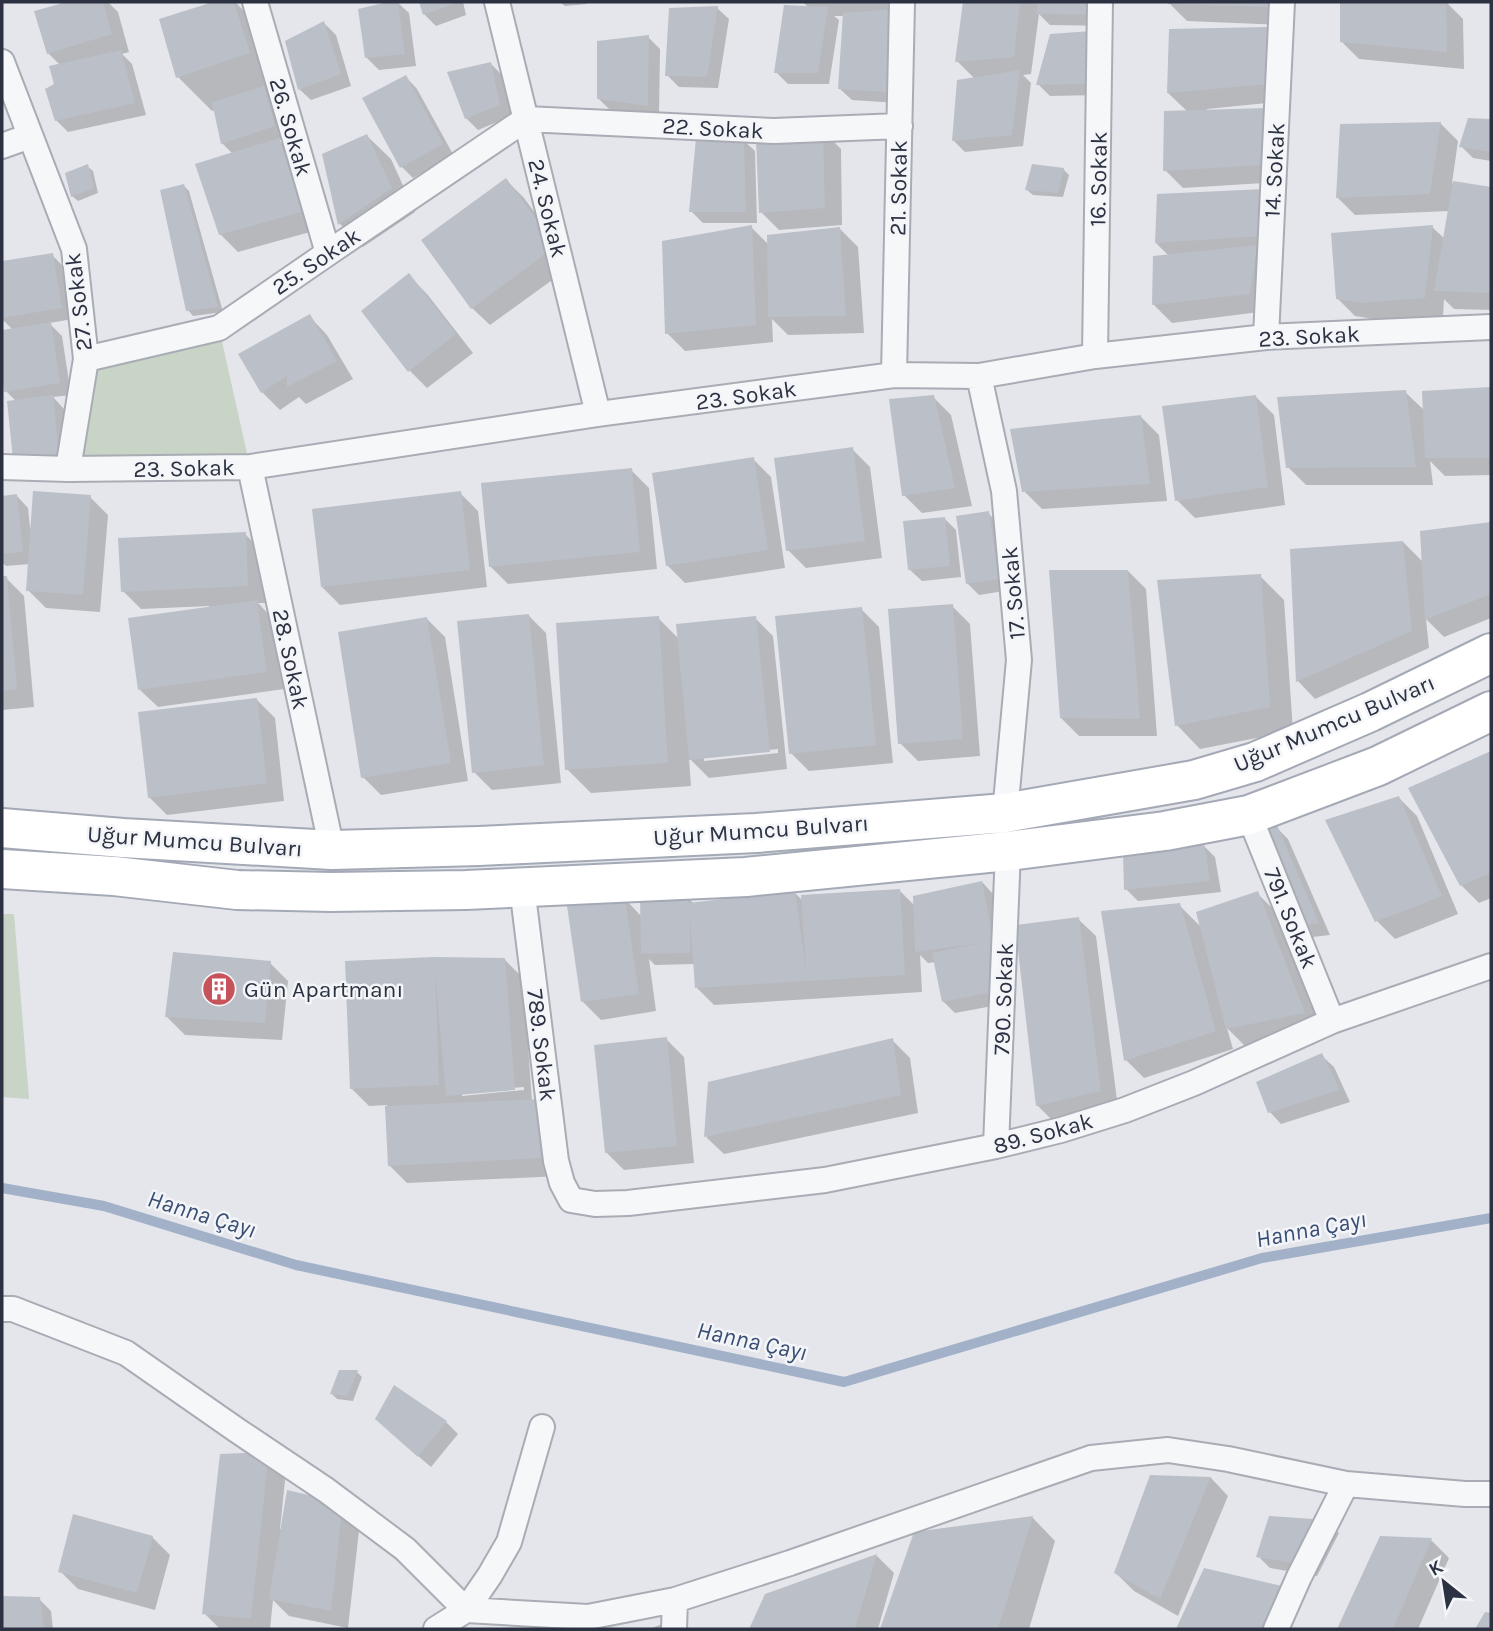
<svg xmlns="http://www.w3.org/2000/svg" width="1493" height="1631" font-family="Karla,sans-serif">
  <rect width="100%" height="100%" fill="#e4e6eb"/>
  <path fill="#c8d4c5" d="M219 328 250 467 68 469 86 359Z
    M2 914H14L29 1099 2 1097Z"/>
  <path fill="#0003" fill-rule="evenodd" d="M73 2H108L118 12 129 52 122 54 132 64 146 115 68 132 56 120 60 65 48 53 36 12Z
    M219 2H235L265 32 283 87 267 92 275 99 285 138 278 140 297 158 321 229 238 252 220 234 233 154 222 143 215 110 212 111 178 77 161 21Z
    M397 2 409 13 416 66 379 70 367 58 360 11Z
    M421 2H463L466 15 436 26 424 14Z
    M559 2H587V4L565 6Z
    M803 2H907L898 103 852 100 840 89 845 16H834L839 20 829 84H788L776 72 809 8Z
    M965 2H1112L1111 26 1050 25 1039 14 1031 74 1023 75 1031 83 1023 146 965 152 954 141 975 79 957 61Z
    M1170 2H1288L1287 25 1187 21 1169 3Z
    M1341 2H1446L1463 19 1464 69 1359 59 1341 41Z
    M717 8 729 19 718 88 679 87 667 75Z
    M324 23 336 35 351 86 311 100 299 89Z
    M1267 28 1285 46 1287 101 1207 109V112L1282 182 1183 188 1165 170 1188 112 1168 93Z
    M1051 36 1099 95 1050 96 1038 84Z
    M648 37 660 49 659 116 611 111 599 99Z
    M491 64 503 76 511 116 478 130 466 118Z
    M406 77 417 89 454 156 413 178 401 166Z
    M1470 120H1491V161L1473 158 1461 146Z
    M1440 123 1458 141 1452 183 1491 189V310L1454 309 1444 299 1443 316 1380 320 1355 316 1337 298 1432 227 1445 239 1450 211 1355 215 1337 197Z
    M823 131 841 149 842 225 779 230 761 212Z
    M367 136 391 159 415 212 363 247 340 224 324 155Z
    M743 140 755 151 757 223H703L691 211Z
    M87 166 93 171 98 193 78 201 72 196Z
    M1063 169 1069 175 1063 197 1033 195 1027 190Z
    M506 180 524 198 573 265 490 325 472 308Z
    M184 186 189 191 223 312 193 316 188 310Z
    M1263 191 1267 311 1172 323 1154 305 1169 256 1156 243Z
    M751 227 769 245 840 229 858 247 864 333 788 335 772 319 773 342 685 351 667 333Z
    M52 255 64 267 73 319 49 323 62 336 71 395 53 397 64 409 70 465 27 470 16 401 6 391 2 366V332L13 330 2 319V263Z
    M409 276 427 294 473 353 427 388 409 370Z
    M310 317 327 335 353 379 306 404 299 397 280 410 262 392Z
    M1491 389V475L1445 476 1430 461 1433 485H1306L1288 467 1405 392 1425 411 1424 393Z
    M933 397 951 415 972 506 922 513 904 495Z
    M1256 397 1274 415 1285 505 1195 518 1177 500Z
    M1141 417 1159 435 1167 501 1042 509 1024 491Z
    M852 449 870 467 882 558 806 568 788 550Z
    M753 459 771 477 785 568 685 583 667 565Z
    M631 470 649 488 657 569 508 584 490 566Z
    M460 493 478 511 487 587 340 605 322 587Z
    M17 496 28 508 30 528 90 497 108 515 100 612 46 608 28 590 30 564 6 566 2 562V498Z
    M988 513 1000 525 1010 590 979 595 967 583Z
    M945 519 956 530 961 577 922 581 910 570Z
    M1491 524V618L1444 637 1426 619 1429 648 1315 699 1298 681 1403 542 1424 563 1422 532Z
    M245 534 263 552 265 603H258L274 620 284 689 158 707 140 690 210 608 209 606 141 609 123 591Z
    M1128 571 1146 589 1157 736H1079L1061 718Z
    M1260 576 1284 600 1293 731 1200 749 1177 725Z
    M2 578H6L24 596 34 707 2 710Z
    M952 606 970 624 980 756 918 761 900 743Z
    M861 609 879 627 893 763 809 771 791 753Z
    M528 615 546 633 561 783 492 790 474 772Z
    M658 618 679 639 755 618 773 636 787 769 709 778 689 758 691 786 591 793 567 769ZM778 749V753L704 761V757Z
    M427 619 445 637 468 781 381 795 363 777Z
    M257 700 275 718 284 801 167 815 149 797Z
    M1491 753V898L1479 903 1461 885 1410 789Z
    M1399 798 1417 816 1458 914 1395 939 1377 921 1328 822Z
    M1277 828 1288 839 1330 935 1295 939 1281 925 1322 1031 1245 1046 1227 1028 1233 1049 1144 1078 1126 1060 1179 905 1201 927 1257 893 1278 914Z
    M1204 846 1215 857 1221 892 1138 901 1126 889Z
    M982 882 993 894 1014 1002 955 1013 943 1001 936 962 928 963 920 955 922 992 714 1005 696 987 695 964 655 965 649 959 656 1011 601 1020 583 1002 625 899 642 917 688 898 694 904 794 892 803 901 899 890 915 906Z
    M1078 919 1096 936 1118 1108 1055 1123 1037 1105Z
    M505 960 523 978 532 1101 560 1176 407 1183 389 1165 387 1105 369 1106 351 1088 347 963ZM524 1087V1090L462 1096V1092Z
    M270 963 288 981 282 1040 185 1035 167 1017Z
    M666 1039 684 1057 694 1163 624 1170 606 1152Z
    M892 1040 910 1058 918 1113 724 1154 706 1137Z
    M1322 1056 1334 1067 1350 1102 1281 1124 1270 1112Z
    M340 1372H357L362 1377 353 1401 337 1399 332 1394Z
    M446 1422 458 1434 431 1467 389 1431Z
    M268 1454 286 1471 280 1529H283L289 1493 360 1522 348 1628 289 1616 273 1600 270 1629H220L204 1613Z
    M1152 1477 1211 1478 1228 1496 1178 1616 1134 1591 1116 1573Z
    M1032 1517 1055 1541 1029 1629H882L916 1534Z
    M1327 1522 1339 1533 1317 1576 1270 1568 1258 1556Z
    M152 1537 170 1555 155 1610 78 1589 60 1571Z
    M1431 1540 1449 1558 1418 1629H1339Z
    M877 1556 894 1573 878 1629H751L766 1595Z
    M1205 1570 1281 1588 1287 1629H1178Z
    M3 1597 39 1599 51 1611 53 1629H2Z
    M665 1623 671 1629H649Z"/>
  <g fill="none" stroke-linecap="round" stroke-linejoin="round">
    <path stroke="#a2b1c8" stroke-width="10" d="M2 1188 104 1206 296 1265 844 1382 1262 1258 1491 1218"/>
  </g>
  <path fill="#bbbfc7" d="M67 2H103L112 34 47 54 34 11Z
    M213 2H234L250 53 176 78 159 19Z
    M388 2H398L405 54 365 58 358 9Z
    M419 2H459L423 15Z
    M963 2H1020L1014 57 955 62Z
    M1038 2H1100V15L1036 14Z
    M1168 2H1270V7L1168 4Z
    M1340 2H1446L1447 52 1340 42Z
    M784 5 828 7 818 73H774Z
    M718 6 707 77 665 76 669 8Z
    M896 9 886 92 838 89 843 13Z
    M324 21 341 74 298 90 285 41Z
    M1268 27 1270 84 1167 93 1169 29Z
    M1092 31 1088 84 1036 85 1050 34Z
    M649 35 648 106 597 99V41Z
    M121 50 135 103 55 121 45 89 54 84 49 66Z
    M491 62 500 105 465 119 447 72Z
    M1020 70 1012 135 952 141 957 80Z
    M406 75 443 144 400 168 362 98Z
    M264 86 275 126 221 144 212 102Z
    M1267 108 1264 165 1163 171 1164 111Z
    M1468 118 1491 119V152L1459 147Z
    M1441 122 1430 194 1336 198 1340 124Z
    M823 129 825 208 759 213 756 138Z
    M367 134 392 188 338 225 322 154Z
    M279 138 305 211 219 235 195 164Z
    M696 138H744L746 212H689Z
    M88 164 94 188 71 197 65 173Z
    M1032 164 1064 168 1058 193 1025 190Z
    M506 178 556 246 471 309 421 240Z
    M1453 181 1491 187V293L1434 291Z
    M184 184 218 307 186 311 160 190Z
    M1264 189 1263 236 1155 243 1157 194Z
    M752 225 756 325 665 334 662 241Z
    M1433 225 1425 298 1361 303 1336 299 1331 233Z
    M840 227 846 316 768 317 767 235Z
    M1257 245 1250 294 1152 305 1153 256Z
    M53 253 62 308 2 318V261Z
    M409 273 456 334 408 372 361 311Z
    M310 314 337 361 287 387V376L261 393 238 354Z
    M51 322 60 383 4 392 2 377V330Z
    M1491 387V458H1425L1422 391Z
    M1406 390 1416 467 1286 468 1277 397Z
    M53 395 59 454 13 459 7 401Z
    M934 395 955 488 902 496 889 399Z
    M1256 395 1268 487 1175 501 1162 406Z
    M1141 415 1150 484 1022 492 1010 429Z
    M853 447 865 541 786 551 774 458Z
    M754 457 768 550 666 566 652 473Z
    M632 468 640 552 489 567 481 483Z
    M33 491 91 495 83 595 26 591Z
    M461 491 470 570 321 587 312 509Z
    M17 494 23 552 2 554V496Z
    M989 511 999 579 966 584 956 516Z
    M945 517 950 566 908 570 903 521Z
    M1491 522V594L1425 620 1420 531Z
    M246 532 248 586 121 592 118 538Z
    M1403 541 1412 631 1296 682 1290 549Z
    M1049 570H1128L1140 719 1060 718Z
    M1261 574 1270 707 1175 726 1157 580Z
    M2 576H7L17 689 2 691Z
    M257 600 267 672 138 690 128 618Z
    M953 604 963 739 898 744 888 609Z
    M862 607 876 745 789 754 775 616Z
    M529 614 544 765 472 773 457 621Z
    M659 616 668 763 565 770 556 623Z
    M756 616 770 752 689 760 676 624Z
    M427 617 451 763 361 778 338 632Z
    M257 698 267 783 148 798 138 712Z
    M1491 751V873L1460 886 1408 788Z
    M1399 796 1442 896 1375 922 1325 820Z
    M1277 825 1319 923 1281 928 1250 843Z
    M1204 844 1210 881 1124 890 1123 854Z
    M982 881 1003 990 942 1002 932 953 979 943 915 952 913 896Z
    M900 889 905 975 695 988 690 917V953L641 954 640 897H689V903L795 890 806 970 801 895Z
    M1258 891 1305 1013 1226 1029 1196 912Z
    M625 898 639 994 581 1002 567 906Z
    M1180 903 1216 1031 1124 1061 1101 911Z
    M1079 917 1101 1091 1036 1106 1015 925Z
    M173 952 271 961 265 1023 165 1017Z
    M434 957 505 958 515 1090 446 1096 435 970 439 1085 350 1089 345 961Z
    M667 1037 677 1146 605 1153 594 1045Z
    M893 1038 901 1095 704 1137 708 1082Z
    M1322 1053 1340 1090 1268 1113 1256 1082Z
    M540 1099 543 1158 388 1166 385 1106Z
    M339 1370H358L347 1396 330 1394Z
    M394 1385 447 1421 418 1457 375 1419Z
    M269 1452 251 1619 202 1614 220 1454Z
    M1150 1475 1211 1477 1160 1599 1114 1573Z
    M287 1490 343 1503 331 1611 269 1599Z
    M73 1514 153 1536 137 1593 58 1572Z
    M1033 1516 998 1629H880L914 1532Z
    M1269 1516 1328 1520 1305 1565 1256 1557Z
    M1380 1536 1432 1538 1393 1629H1337Z
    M877 1554 855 1629H749L765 1594Z
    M1204 1568 1282 1586 1261 1629H1176Z
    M2 1596 40 1597 44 1629H2Z
    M1485 1612 1491 1613V1629H1475Z"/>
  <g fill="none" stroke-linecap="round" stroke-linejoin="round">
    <g stroke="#a9acb5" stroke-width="28">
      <path id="minor" d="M255 2 328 253
        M497 2 598 414
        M2 62 74 249 86 359 68 469
        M2 146 30 136
        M1266 337 1282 2
        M1095 356 1100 2
        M86 359 219 328 328 253 526 119 774 131 900 126
        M894 375 902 2
        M979 376 1004 491 1019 660 1005 813
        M2 467 68 469 250 467 598 414 894 375 979 376 1095 356 1266 337 1491 327
        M250 467 332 850
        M1249 815 1332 1021
        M522 887 556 1161 562 1183 571 1200 595 1204 628 1203 825 1180 996 1146 1061 1130 1125 1110 1194 1083 1332 1021 1491 966
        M996 1146 1008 851
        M2 1309H13L126 1353 238 1431 326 1490 405 1549 466 1610 588 1617 675 1600 790 1563 1091 1458 1168 1450 1228 1459 1346 1484 1465 1494H1491
        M436 1629 466 1610 490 1575 509 1542 542 1427
        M674 1629 675 1600
        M1276 1629 1299 1577 1346 1484"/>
    </g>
    <g stroke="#a4a9b6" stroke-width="42">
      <path id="primary" d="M2 828 123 838 332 850 479 846 756 833 1005 813 1194 780 1255 762 1370 712 1491 653
        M2 869 114 876 237 890 331 892 466 890 746 877 1008 851 1165 831 1249 815 1378 766 1491 711"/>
    </g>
    <use href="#minor" stroke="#f6f7f9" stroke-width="24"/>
    <use href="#primary" stroke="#fff" stroke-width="38"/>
  </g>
  <defs>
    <g id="building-disc" transform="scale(1.75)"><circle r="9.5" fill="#c6535a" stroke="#f3f5f8"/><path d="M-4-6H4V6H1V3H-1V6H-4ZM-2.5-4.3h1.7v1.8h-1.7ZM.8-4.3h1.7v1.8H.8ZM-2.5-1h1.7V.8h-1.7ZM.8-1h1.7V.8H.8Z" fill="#fff"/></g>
  </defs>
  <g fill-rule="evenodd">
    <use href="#building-disc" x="219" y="989"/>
  </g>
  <g text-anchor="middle" stroke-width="5" stroke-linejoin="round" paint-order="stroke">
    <g font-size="23" fill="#2c3242" stroke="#f3f5f8">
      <text transform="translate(291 127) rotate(74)" y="8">26. Sokak</text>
      <text transform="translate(713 128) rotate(3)" y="8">22. Sokak</text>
      <text transform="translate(1274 170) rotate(-87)" y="8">14. Sokak</text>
      <text transform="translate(1098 179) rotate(-89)" y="8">16. Sokak</text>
      <text transform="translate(898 188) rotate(-89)" y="8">21. Sokak</text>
      <text transform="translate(548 208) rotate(76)" y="8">24. Sokak</text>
      <text transform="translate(316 261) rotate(-34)" y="8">25. Sokak</text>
      <text transform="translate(78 302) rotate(-97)" y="8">27. Sokak</text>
      <text transform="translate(1309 336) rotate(-3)" y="8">23. Sokak</text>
      <text transform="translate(746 395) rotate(-8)" y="8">23. Sokak</text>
      <text transform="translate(184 468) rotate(-1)" y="8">23. Sokak</text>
      <text transform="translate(1013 593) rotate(-95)" y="8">17. Sokak</text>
      <text transform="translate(291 659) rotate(78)" y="8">28. Sokak</text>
      <text transform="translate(1334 723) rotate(-23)" y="8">Uğur Mumcu Bulvarı</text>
      <text transform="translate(761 830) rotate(-4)" y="8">Uğur Mumcu Bulvarı</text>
      <text transform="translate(195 841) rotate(4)" y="8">Uğur Mumcu Bulvarı</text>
      <text transform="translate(1291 918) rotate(68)" y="8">791. Sokak</text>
      <text transform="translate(1003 999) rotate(-88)" y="8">790. Sokak</text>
      <text transform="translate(542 1045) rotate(83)" y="8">789. Sokak</text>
      <text transform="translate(1043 1133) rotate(-15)" y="8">89. Sokak</text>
    </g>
    <g font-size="23" fill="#2c3242" stroke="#f3f5f8" text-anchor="start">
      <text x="244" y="997">Gün Apartmanı</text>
    </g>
    <g font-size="24" font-style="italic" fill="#394e73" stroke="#f3f5f8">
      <text transform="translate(202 1214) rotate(17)" y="8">Hanna Çayı</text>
      <text transform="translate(1311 1229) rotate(-11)" y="8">Hanna Çayı</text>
      <text transform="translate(752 1341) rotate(12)" y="8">Hanna Çayı</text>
    </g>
  </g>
  <rect width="1493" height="1631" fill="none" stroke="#2c3242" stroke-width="7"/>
  <g transform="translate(1444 1582) rotate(330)" stroke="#f3f5f8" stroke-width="5" paint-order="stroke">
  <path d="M0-5L12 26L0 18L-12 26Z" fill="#2c3242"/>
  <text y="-10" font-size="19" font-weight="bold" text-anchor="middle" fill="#2c3242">K</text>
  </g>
</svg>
